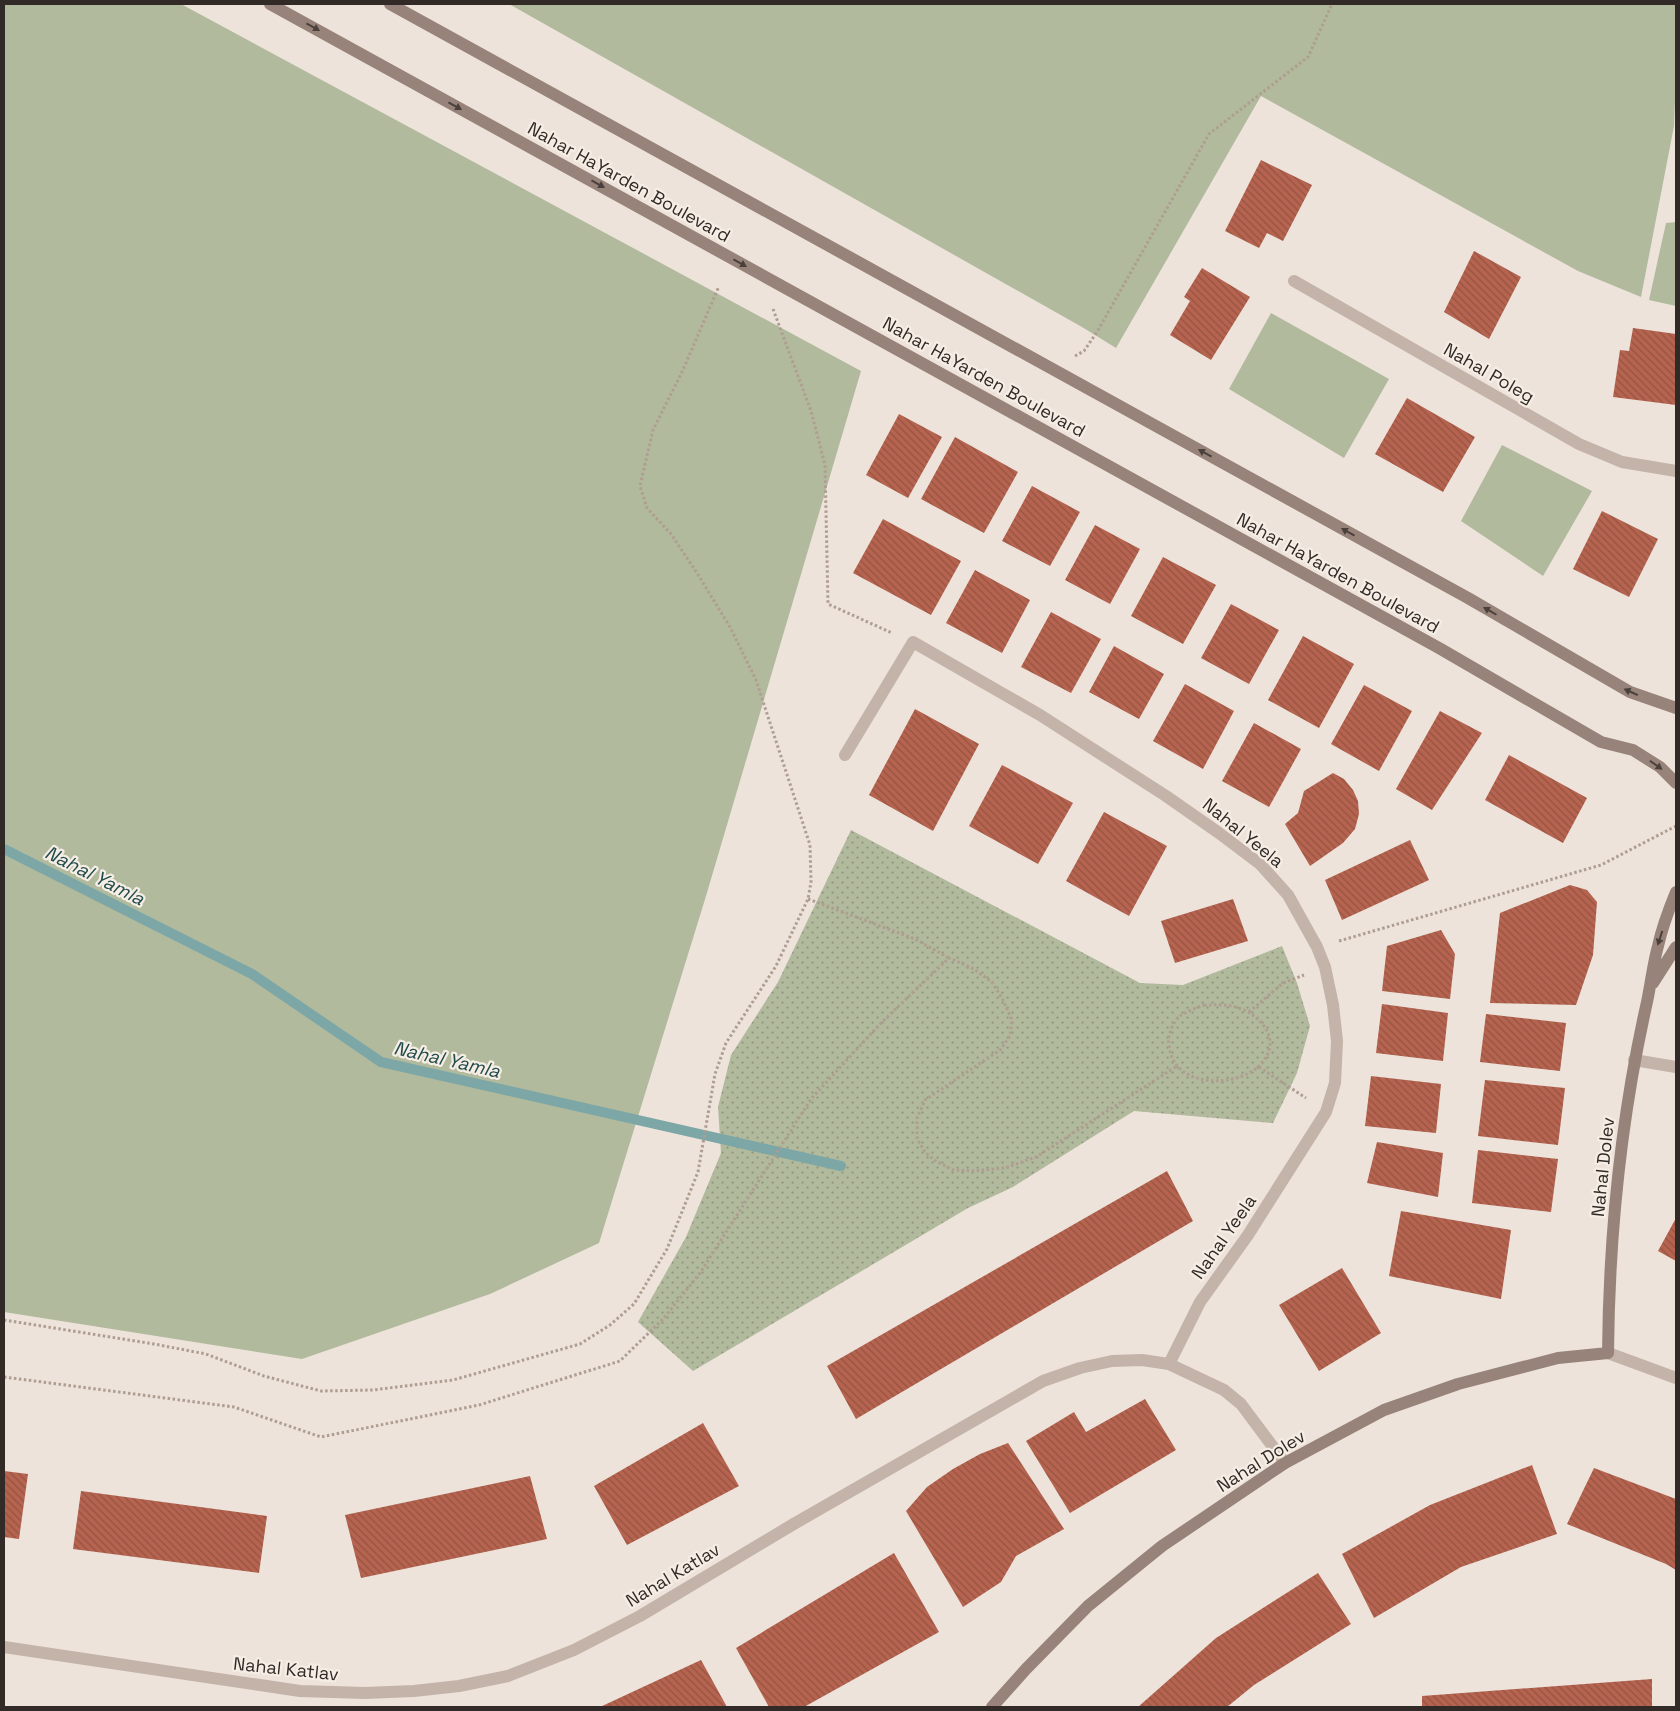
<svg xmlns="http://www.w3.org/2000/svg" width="1680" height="1711" font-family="'Space Grotesk',sans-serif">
  <defs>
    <pattern id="park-dots" width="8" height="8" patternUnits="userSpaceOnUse" patternTransform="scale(1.25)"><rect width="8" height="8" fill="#b1ba9c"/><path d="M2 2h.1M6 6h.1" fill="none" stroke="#91977f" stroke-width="1.8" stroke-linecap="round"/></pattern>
    <pattern id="building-back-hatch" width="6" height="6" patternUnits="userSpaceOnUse" patternTransform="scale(1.25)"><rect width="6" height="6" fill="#b66450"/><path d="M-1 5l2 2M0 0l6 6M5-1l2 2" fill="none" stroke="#955342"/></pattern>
  </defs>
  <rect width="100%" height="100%" fill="#ede3da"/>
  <path fill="#b1ba9c" d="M4 4H181L861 371 706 896 599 1243 490 1294 302 1359 4 1312Z
    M509 4H1676V75L1674 126 1641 297 1578 271 1261 96 1116 348 1082 327Z
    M1676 222V306L1649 300 1666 223Z
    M1271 313 1389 379 1344 458 1229 389Z
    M1502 445 1592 491 1543 576 1461 521Z"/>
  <path fill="url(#park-dots)" d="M851 830 1140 983 1183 985 1282 946 1297 983 1310 1026 1297 1073 1273 1123 1134 1111 1013 1187 968 1208 693 1371 638 1322 686 1237 721 1153 718 1107 731 1055 778 982Z"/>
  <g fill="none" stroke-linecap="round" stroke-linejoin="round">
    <path stroke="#7da7a7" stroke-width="10" d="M4 849 252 974 381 1062 841 1166"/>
  </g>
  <path fill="url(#building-back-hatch)" d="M1261 160 1312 185 1283 241 1267 233 1259 248 1225 231Z
    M1474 251 1521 277 1489 339 1444 312Z
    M1202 268 1250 297 1211 360 1170 335 1190 301 1184 297Z
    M1633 328 1676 334V405L1613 397 1620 350 1629 351Z
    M1407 398 1475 437 1443 492 1375 454Z
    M899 414 942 437 908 498 866 475Z
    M955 437 1018 472 984 533 921 499Z
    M1032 486 1080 512 1050 566 1002 541Z
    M1602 511 1658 539 1629 597 1573 569Z
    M883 519 961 561 931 615 853 573Z
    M1095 525 1140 549 1110 604 1065 580Z
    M1163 557 1216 585 1183 644 1131 616Z
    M975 570 1030 600 1002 653 946 623Z
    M1231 604 1279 630 1249 684 1201 658Z
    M1051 612 1101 639 1071 693 1021 667Z
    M1303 636 1354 664 1319 728 1268 700Z
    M1114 646 1164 674 1139 719 1089 692Z
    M1185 684 1234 711 1203 769 1153 741Z
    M1364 685 1412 711 1379 771 1331 744Z
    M915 709 979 744 933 831 869 795Z
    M1440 711 1482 733 1432 810 1396 789Z
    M1254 723 1301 749 1269 807 1222 781Z
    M1509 755 1587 798 1563 843 1485 800Z
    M1002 765 1073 803 1038 864 969 826Z
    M1333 773 1344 779 1353 790 1358 801 1359 814 1355 829 1343 843 1310 866 1285 824 1298 813 1304 791Z
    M1104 812 1167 846 1129 916 1066 881Z
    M1410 840 1429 880 1342 920 1325 880Z
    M1570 885 1587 890 1597 902 1593 955 1576 1005 1490 1003 1500 913Z
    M1233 899 1248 941 1175 963 1161 921Z
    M1441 930 1455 954 1450 999 1382 991 1387 946Z
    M1382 1004 1448 1013 1443 1061 1376 1053Z
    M1486 1014 1566 1023 1560 1071 1480 1062Z
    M1371 1076 1441 1084 1436 1133 1365 1126Z
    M1485 1080 1565 1088 1558 1145 1478 1136Z
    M1377 1142 1443 1153 1438 1197 1367 1183Z
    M1478 1150 1558 1159 1551 1212 1472 1203Z
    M1167 1171 1193 1221 856 1419 827 1366Z
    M1401 1211 1511 1230 1501 1299 1389 1276Z
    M1676 1218V1261L1658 1251Z
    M1342 1268 1381 1333 1319 1371 1279 1305Z
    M1145 1399 1176 1450 1070 1513 1026 1441 1074 1412 1086 1432Z
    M703 1423 739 1486 627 1545 594 1486Z
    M1008 1443 1064 1529 1016 1556 1001 1582 963 1607 906 1511 927 1487 953 1469 980 1454Z
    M1532 1465 1557 1534 1461 1567 1374 1618 1342 1554 1430 1505Z
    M1594 1468 1676 1499V1570L1666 1564 1567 1524Z
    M4 1471 28 1474 19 1539 4 1537Z
    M530 1476 547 1539 361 1578 345 1515Z
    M81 1491 267 1516 259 1573 73 1549Z
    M894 1553 939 1632 804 1707H769L736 1648Z
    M1318 1573 1351 1624 1254 1685 1227 1707H1138L1216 1638Z
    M701 1660 727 1707H600Z
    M1652 1679V1707H1422V1696Z"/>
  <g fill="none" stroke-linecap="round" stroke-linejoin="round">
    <path stroke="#af9d92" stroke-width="3" stroke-dasharray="2.5 2.5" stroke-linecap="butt" d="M773 309 811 411 825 465 828 604 892 633
      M1075 356 1084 351 1097 332 1209 134 1308 57 1332 4
      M808 899 915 939 949 958
      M1339 941 1601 865 1676 826
      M1204 1005C1213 1005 1222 1004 1231 1006 1259 1011 1285 1040 1260 1065 1237 1088 1178 1088 1170 1051 1169 1046 1168 1041 1169 1036 1171 1029 1174 1021 1180 1016 1187 1011 1196 1008 1204 1005Z
      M1249 1012 1283 983 1304 975
      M1259 1067 1306 1098
      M4 1320 154 1344 206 1354 264 1376 321 1391 373 1390 453 1380 580 1344 610 1325 634 1304 667 1249 698 1172 715 1074 726 1043 776 966 808 899 811 882 810 845 756 680 730 627 697 573 671 534 647 508 640 486 653 430 683 370 719 286
      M4 1377 234 1407 321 1437 479 1405 620 1361 664 1318 700 1273 811 1099 880 1024 949 958 972 968 992 982 1003 1000 1012 1020 1010 1036 1000 1050 925 1100 917 1118V1139L925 1152 934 1160 953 1170 975 1171 1005 1168 1036 1157 1177 1066"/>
    <path stroke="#c4b3a8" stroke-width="12" d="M1294 281 1579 444 1622 462 1676 471
      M845 755 913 642 1040 715 1166 796 1219 833 1260 864 1288 895 1317 947 1325 967 1333 1005 1337 1041 1335 1083 1326 1112 1248 1235 1200 1302 1169 1364
      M1634 1060 1676 1067
      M1608 1353 1676 1378
      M4 1647 300 1691 365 1693 414 1691 459 1686 508 1676 574 1650 640 1616 792 1525 1043 1381 1080 1368 1112 1361 1142 1360 1169 1364 1224 1390 1241 1404 1285 1463"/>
    <path stroke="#978379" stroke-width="12" d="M270 4 1439 648 1601 742 1633 750 1660 767 1676 783
      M390 4 1468 598 1630 692 1676 708
      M1653 983 1676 947
      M992 1707 1026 1669 1088 1606 1162 1546 1285 1463 1384 1410 1458 1384 1558 1358 1608 1353C1609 1236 1621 1117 1647 1002 1651 983 1653 964 1658 946 1662 928 1669 909 1676 892"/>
  </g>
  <defs><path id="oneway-solid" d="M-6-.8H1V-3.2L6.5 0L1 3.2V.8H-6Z" transform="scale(1.25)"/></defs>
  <g fill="#4a403c">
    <use href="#oneway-solid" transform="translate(313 27) rotate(29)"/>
    <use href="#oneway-solid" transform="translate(455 106) rotate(29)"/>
    <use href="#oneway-solid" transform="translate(598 184) rotate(29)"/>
    <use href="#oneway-solid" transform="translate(740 263) rotate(29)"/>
    <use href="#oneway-solid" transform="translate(1205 453) rotate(-151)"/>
    <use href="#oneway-solid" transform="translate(1348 532) rotate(-151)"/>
    <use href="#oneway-solid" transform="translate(1490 611) rotate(-150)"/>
    <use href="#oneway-solid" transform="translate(1631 692) rotate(-156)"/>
    <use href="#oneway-solid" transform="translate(1656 765) rotate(35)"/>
    <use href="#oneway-solid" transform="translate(1660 938) rotate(108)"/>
  </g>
  <g text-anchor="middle" stroke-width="4.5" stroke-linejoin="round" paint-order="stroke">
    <g font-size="18" fill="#312a27" stroke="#f6eee5">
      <text transform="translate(629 182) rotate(29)" y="6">Nahar HaYarden Boulevard</text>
      <text transform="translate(1489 373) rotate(30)" y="6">Nahal Poleg</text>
      <text transform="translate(984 377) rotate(29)" y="6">Nahar HaYarden Boulevard</text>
      <text transform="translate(1338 573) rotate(29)" y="6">Nahar HaYarden Boulevard</text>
      <text transform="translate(1243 833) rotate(39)" y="6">Nahal Yeela</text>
      <text transform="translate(1603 1167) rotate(-84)" y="6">Nahal Dolev</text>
      <text transform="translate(1224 1237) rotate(-55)" y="6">Nahal Yeela</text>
      <text transform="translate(1261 1461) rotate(-32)" y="6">Nahal Dolev</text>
      <text transform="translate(673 1575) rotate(-31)" y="6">Nahal Katlav</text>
      <text transform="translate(286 1669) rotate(6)" y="6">Nahal Katlav</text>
    </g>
    <g font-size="19" font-style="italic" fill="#224c4d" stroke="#f6eee5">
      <text transform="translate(95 875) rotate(27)" y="7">Nahal Yamla</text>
      <text transform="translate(447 1059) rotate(13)" y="7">Nahal Yamla</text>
    </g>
  </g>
  <rect width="1680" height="1711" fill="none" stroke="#312a27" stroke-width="10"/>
</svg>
